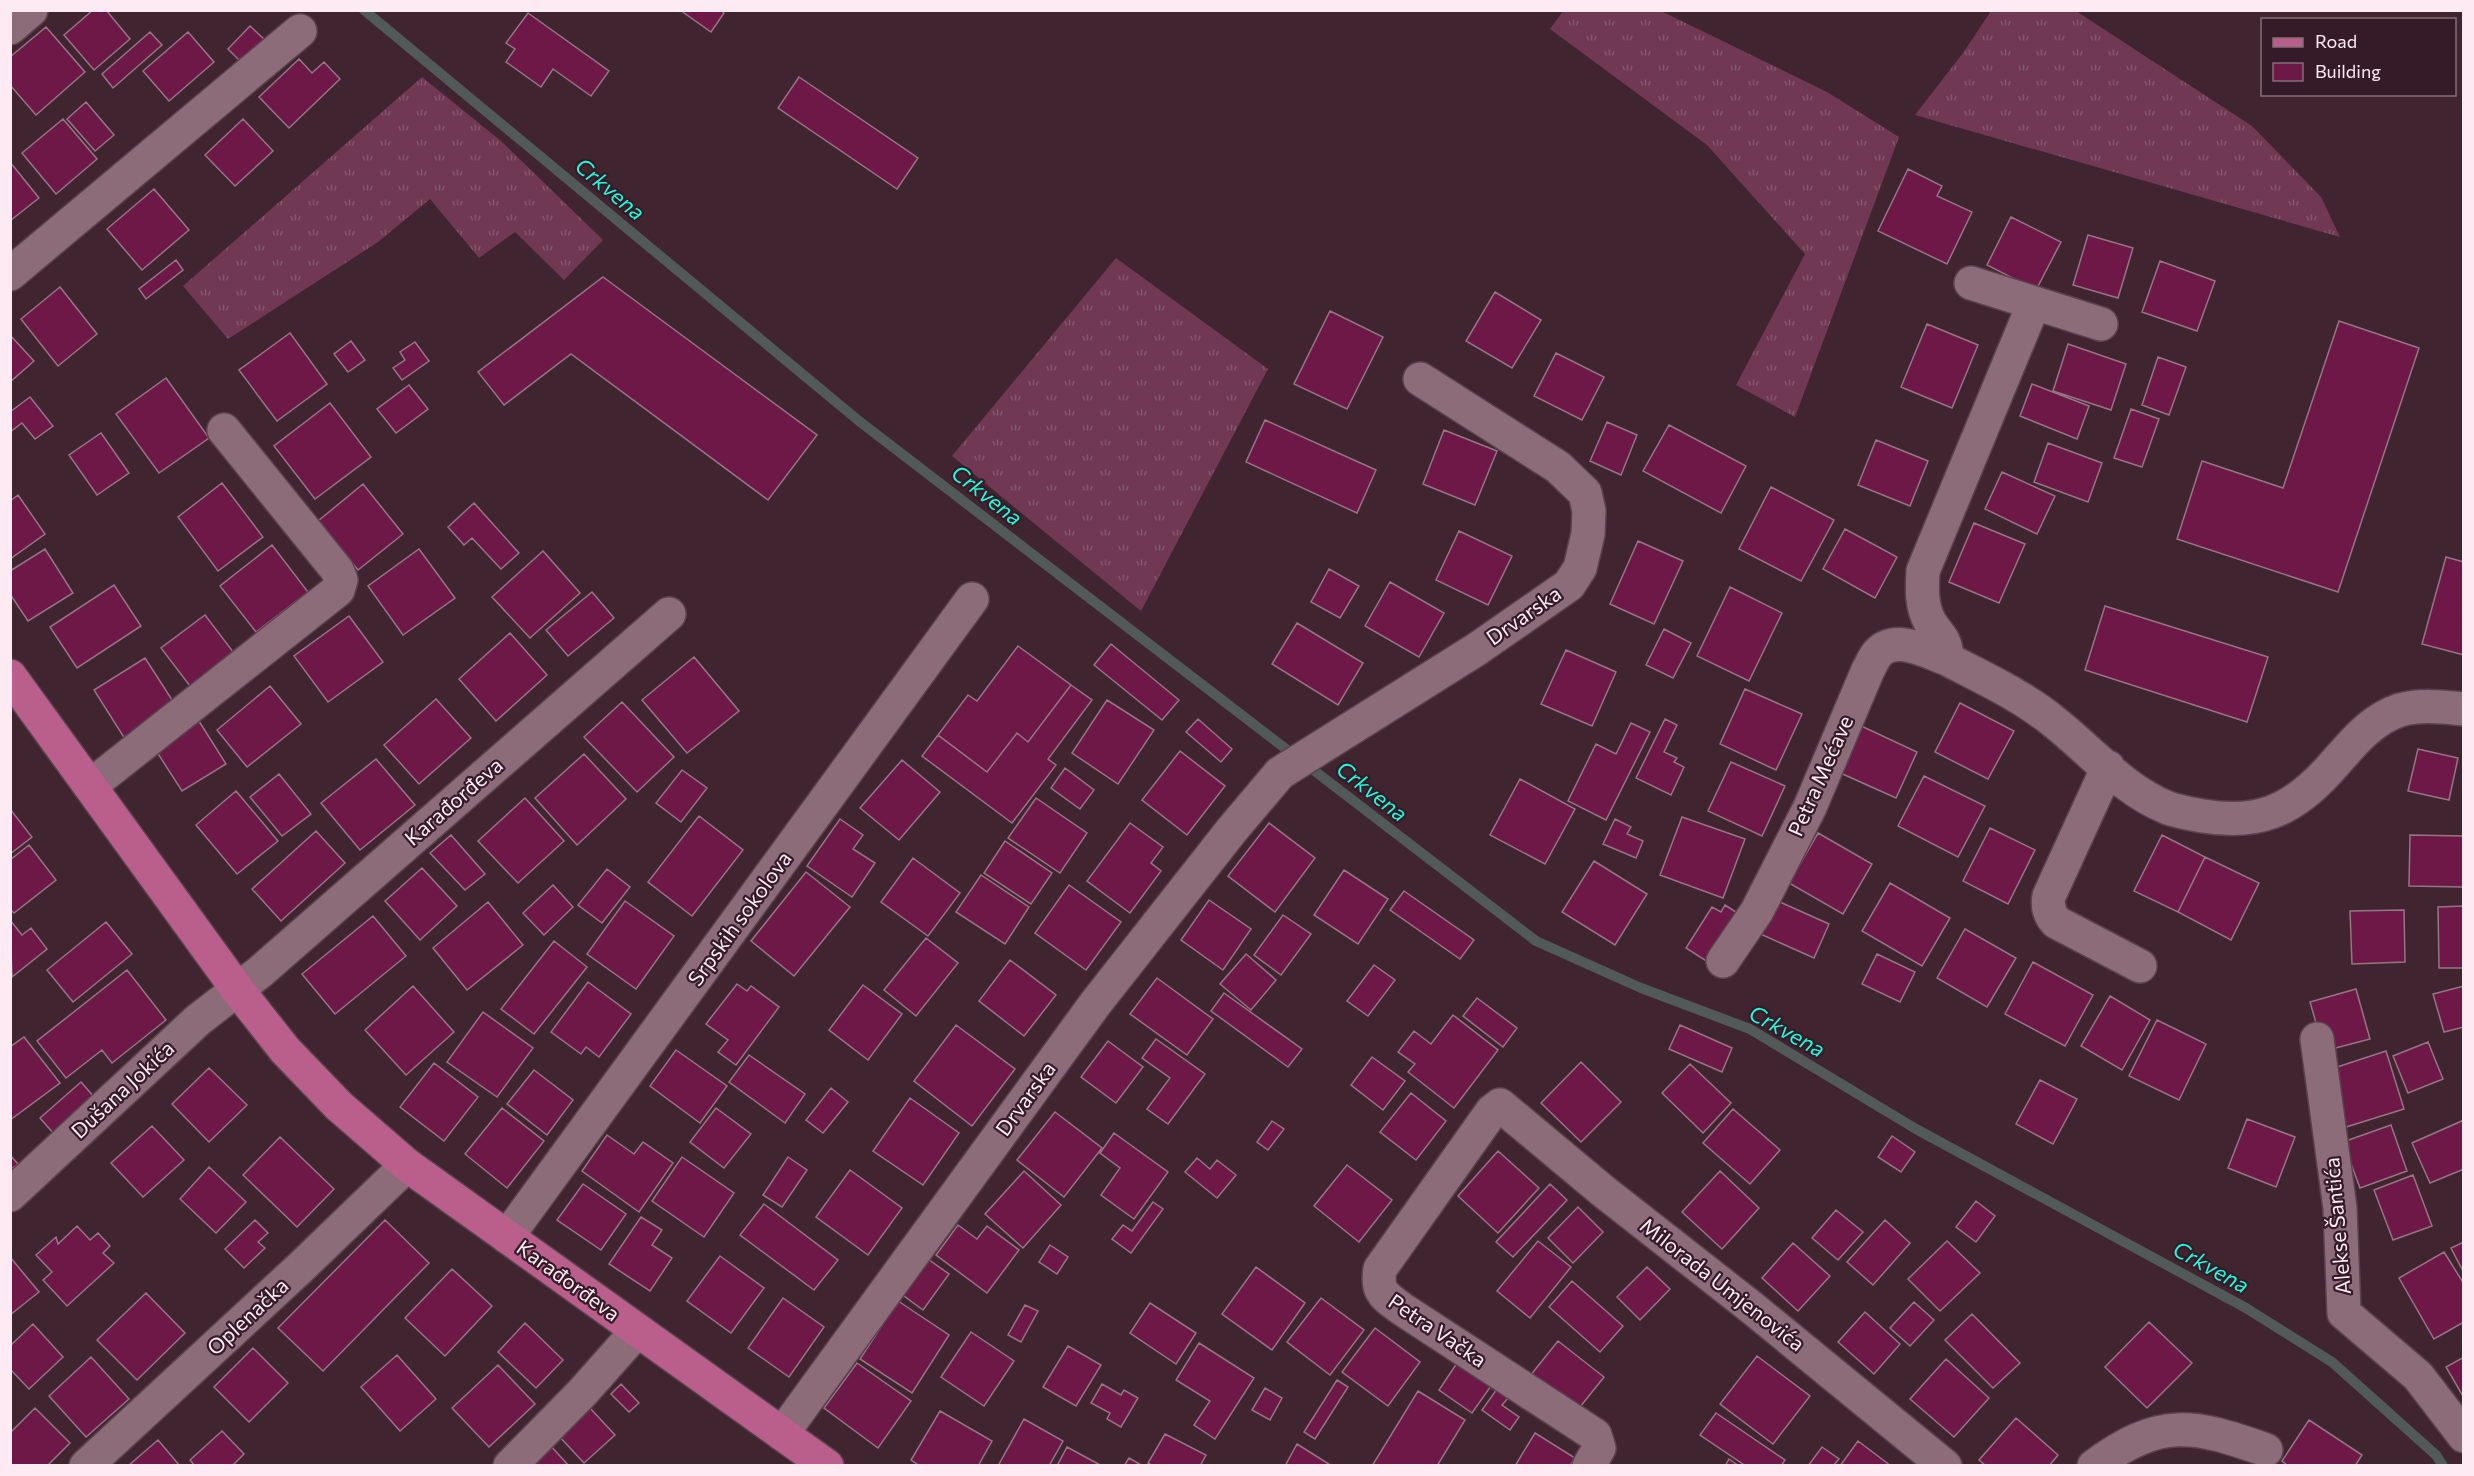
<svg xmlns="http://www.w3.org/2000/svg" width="2474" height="1476" font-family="Commissioner,sans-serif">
  <defs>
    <pattern id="grass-tufts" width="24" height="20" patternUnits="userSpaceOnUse" patternTransform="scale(1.5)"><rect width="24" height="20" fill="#703853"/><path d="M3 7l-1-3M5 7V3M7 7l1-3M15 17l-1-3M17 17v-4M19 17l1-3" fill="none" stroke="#85556c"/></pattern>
  </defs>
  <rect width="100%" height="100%" fill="#402531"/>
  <path fill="url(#grass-tufts)" d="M1564 10 1661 11 1827 92 1899 137 1795 417 1736 385 1805 254 1707 145 1550 29Z
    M1991 11H2076L2252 126 2321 197 2340 237 1915 115 1963 53Z
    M422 77 501 141 603 240 564 280 515 232 479 258 430 199 378 242 228 339 183 286Z
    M1116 258 1268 369 1141 611 952 456Z"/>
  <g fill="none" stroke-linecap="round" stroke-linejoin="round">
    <path stroke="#525959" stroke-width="10" d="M364 10 859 421 1536 941 1641 988 1750 1029 1916 1129 2246 1308 2332 1362 2436 1455 2443 1466"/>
  </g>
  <path fill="#6e1848" stroke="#967583" stroke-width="1.5" d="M93 10H106L130 39 94 70 64 35Z
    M680 10H721L724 13 711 32Z
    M528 13 609 71 591 96 553 69 541 87 506 62 515 49 506 43Z
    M250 26 264 39 241 62 228 49Z
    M46 27 85 72 36 115 10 85V57Z
    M150 32 162 45 113 88 102 74Z
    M188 32 214 62 169 101 143 71Z
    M299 59 312 73 324 62 340 79 289 128 259 97Z
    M799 77 918 158 897 189 778 108Z
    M86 102 114 135 95 151 67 119Z
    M63 119 97 159 56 194 22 153Z
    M243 119 273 151 235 186 205 155Z
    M10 162 39 198 11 220H10Z
    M1908 169 1942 186 1937 196 1972 212 1947 264 1878 231Z
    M154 189 189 230 142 270 107 229Z
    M2011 217 2061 242 2036 290 1987 265Z
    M2088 235 2133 248 2118 298 2073 285Z
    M176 260 183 270 146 299 139 289Z
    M2160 261 2215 281 2197 331 2142 312Z
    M603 277 817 435 768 500 571 354 504 405 478 372Z
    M60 287 97 334 58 366 21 319Z
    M1495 292 1541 320 1512 368 1466 341Z
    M1330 311 1383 337 1347 409 1294 384Z
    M2339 321 2419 348 2338 592 2177 539 2202 461 2283 488Z
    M1927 324 1978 345 1952 408 1901 387Z
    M290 333 327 384 277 421 239 370Z
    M10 335 34 361 10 382Z
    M351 341 365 360 348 372 334 354Z
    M415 342 429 361 402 380 393 368 405 360 400 352Z
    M2068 344 2126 364 2111 410 2053 391Z
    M1556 353 1604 377 1582 420 1534 396Z
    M2158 357 2186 367 2169 415 2142 405Z
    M166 378 209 438 159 473 116 414Z
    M2032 384 2089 406 2077 439 2020 416Z
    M409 385 428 409 396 433 377 409Z
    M30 397 53 426 35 439 22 423 10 432V412Z
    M330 403 371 457 315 499 274 446Z
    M2131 409 2159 419 2142 467 2114 458Z
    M1265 420 1376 470 1357 513 1246 462Z
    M1607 422 1637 435 1621 475 1590 461Z
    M1669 425 1746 466 1721 513 1643 471Z
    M1444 430 1497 451 1475 505 1423 484Z
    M101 433 129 473 97 495 69 455Z
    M1876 440 1928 461 1910 506 1858 485Z
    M2048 443 2102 463 2088 502 2034 482Z
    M2002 472 2055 496 2037 534 1985 509Z
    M222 483 263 537 218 571 178 517Z
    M363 484 403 534 358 570 318 521Z
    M1771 487 1834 520 1801 581 1739 549Z
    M18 495 45 534 10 559V501Z
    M474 503 519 553 501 569 472 538 464 545 448 527Z
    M1974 523 2025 544 1999 603 1949 582Z
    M1845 529 1897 557 1875 598 1823 569Z
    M1459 531 1512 556 1488 605 1436 580Z
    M1638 541 1683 561 1654 624 1610 604Z
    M272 545 308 592 256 632 220 586Z
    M45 549 73 593 28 621 10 594V571Z
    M419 549 455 598 403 635 368 586Z
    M543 551 580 593 530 638 492 597Z
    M2446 557 2464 562V655L2422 644Z
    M1329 569 1359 586 1340 618 1311 602Z
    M1390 582 1444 613 1419 657 1365 626Z
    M114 585 141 626 77 668 50 627Z
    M1730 587 1782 613 1749 681 1697 656Z
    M592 592 614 618 568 656 546 630Z
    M2105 606 2268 657 2247 722 2085 670Z
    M205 615 237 657 193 690 161 648Z
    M349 616 383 662 328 702 294 656Z
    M1297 623 1363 663 1338 705 1272 664Z
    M1664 629 1691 643 1673 678 1646 665Z
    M510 633 547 675 496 721 459 679Z
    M1111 644 1179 700 1162 720 1094 665Z
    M1018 646 1071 685 1028 742 1017 733 987 772 938 735 968 695 977 701Z
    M1566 650 1616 672 1592 726 1541 704Z
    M694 657 739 711 687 753 642 700Z
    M145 658 176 706 125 739 94 690Z
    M1071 685 1092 700 1048 759 1056 765 1012 823 922 756 938 735 987 772 1017 733 1028 742Z
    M270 686 301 724 247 767 217 730Z
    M1745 689 1802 714 1776 770 1720 744Z
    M436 699 471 738 419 784 384 745Z
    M1107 700 1154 730 1118 784 1072 753Z
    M622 702 674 757 637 792 584 737Z
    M1960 703 2014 731 1988 779 1935 752Z
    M197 718 226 764 182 791 153 746Z
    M1198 719 1232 749 1221 762 1186 732Z
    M1665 719 1677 725 1664 752 1677 758 1674 762 1684 767 1671 795 1636 778Z
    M1631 723 1650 732 1606 820 1568 801 1596 744 1616 754Z
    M1857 724 1917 752 1896 798 1836 771Z
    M2418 749 2458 758 2449 800 2408 791Z
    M1180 751 1225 786 1187 835 1142 800Z
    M584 754 626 799 577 845 535 798Z
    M376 759 415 805 360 850 321 803Z
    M902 760 940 792 899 840 860 808Z
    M1731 762 1785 786 1762 836 1708 811Z
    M1065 768 1094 790 1080 809 1051 788Z
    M682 770 707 788 681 822 656 803Z
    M279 774 311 814 282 836 250 797Z
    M1924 776 1985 806 1958 857 1898 826Z
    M1520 779 1575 809 1545 864 1490 835Z
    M236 791 278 841 237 874 196 825Z
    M525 798 564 841 518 883 478 841Z
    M1036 798 1087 833 1060 873 1008 838Z
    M10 809 32 837 10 854Z
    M699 816 743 850 692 916 648 882Z
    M1682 817 1745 839 1723 898 1660 875Z
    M840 819 863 835 853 849 875 863 852 897 807 866Z
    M1615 819 1631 827 1627 834 1643 841 1636 858 1603 844Z
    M1130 823 1163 847 1151 863 1161 871 1130 913 1087 881Z
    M1269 823 1315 858 1275 912 1228 876Z
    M1990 828 2035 850 2008 904 1963 881Z
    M316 831 345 863 281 921 252 889Z
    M1818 833 1872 864 1843 914 1789 883Z
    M451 835 485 874 465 890 430 853Z
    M2162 835 2205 857 2178 912 2134 891Z
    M2410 835 2464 836V887L2409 886Z
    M1005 841 1052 873 1031 904 984 873Z
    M29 845 56 880 14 913 10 909V860Z
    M2205 857 2259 883 2231 940 2178 912Z
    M913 858 960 893 928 936 881 902Z
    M1594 861 1647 894 1615 945 1562 912Z
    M422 868 457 906 420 940 385 901Z
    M607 869 630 887 602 923 578 905Z
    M1344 870 1388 899 1358 944 1314 915Z
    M806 872 850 907 794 976 751 941Z
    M981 875 1029 907 1005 944 956 912Z
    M1890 883 1950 918 1922 966 1862 931Z
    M553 885 573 907 544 935 523 913Z
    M1069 885 1121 922 1086 970 1035 933Z
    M1404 891 1474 940 1460 959 1390 910Z
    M1771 898 1829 924 1814 958 1756 932Z
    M1209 900 1251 929 1223 970 1181 940Z
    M625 901 674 936 636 989 587 954Z
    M488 902 523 945 467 990 433 948Z
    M1725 905 1742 916 1711 964 1686 948 1712 907 1721 912Z
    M2464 906V968H2439L2438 907Z
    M2404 910 2405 962 2352 964 2350 911Z
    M1283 915 1311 934 1281 975 1254 955Z
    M373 916 406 956 335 1014 302 974Z
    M10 920 22 935 31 928 47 949 12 977Z
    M106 922 132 954 73 1002 47 970Z
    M1965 929 2016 958 1987 1007 1937 978Z
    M926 938 958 963 916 1016 884 990Z
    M554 941 587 967 534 1034 501 1009Z
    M1246 954 1276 980 1251 1010 1220 984Z
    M1877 954 1915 972 1900 1002 1862 984Z
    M1010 960 1056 995 1024 1036 979 1001Z
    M2033 962 2093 995 2065 1046 2005 1014Z
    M1374 965 1395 980 1368 1016 1347 1001Z
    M127 970 166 1020 112 1063 102 1050 66 1078 37 1041Z
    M1157 978 1213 1019 1187 1055 1130 1014Z
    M588 982 631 1014 599 1057 586 1047 581 1054 551 1032Z
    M737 984 747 991 751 986 779 1007 736 1065 718 1052 728 1040 706 1024Z
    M863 985 902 1014 868 1060 829 1030Z
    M413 986 454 1032 406 1075 365 1030Z
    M2464 986V1027L2444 1032 2433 994Z
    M2356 989 2370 1039 2324 1051 2310 1002Z
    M1224 993 1302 1049 1288 1067 1211 1011Z
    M2110 996 2150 1020 2122 1070 2081 1046Z
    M1477 998 1517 1028 1503 1047 1463 1016Z
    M483 1012 533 1048 497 1097 447 1062Z
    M1453 1015 1498 1050 1454 1108 1408 1072 1415 1064 1398 1052 1414 1031 1431 1044Z
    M2157 1020 2206 1044 2179 1100 2129 1076Z
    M956 1025 1015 1069 972 1126 914 1081Z
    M1680 1025 1732 1048 1722 1072 1669 1049Z
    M24 1037 60 1083 10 1120V1047Z
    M1156 1039 1205 1074 1168 1124 1147 1109 1170 1078 1142 1058Z
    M1108 1041 1143 1067 1116 1103 1081 1077Z
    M2428 1042 2443 1079 2408 1093 2393 1056Z
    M676 1050 727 1086 700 1123 650 1086Z
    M2386 1051 2404 1109 2346 1127 2328 1070Z
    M749 1055 805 1094 785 1123 729 1082Z
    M1372 1057 1405 1081 1383 1110 1351 1085Z
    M1581 1062 1621 1102 1581 1142 1541 1103Z
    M434 1063 478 1097 444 1141 400 1107Z
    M1690 1064 1731 1103 1703 1133 1662 1093Z
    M209 1068 247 1105 209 1142 172 1104Z
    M534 1070 573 1100 547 1135 507 1104Z
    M2040 1080 2077 1099 2053 1144 2016 1124Z
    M81 1082 95 1098 54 1134 40 1118Z
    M831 1088 848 1102 823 1133 806 1120Z
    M1411 1093 1446 1121 1416 1160 1380 1132Z
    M910 1098 959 1133 923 1185 873 1151Z
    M502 1108 544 1141 507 1188 465 1154Z
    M716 1108 751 1134 724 1168 690 1142Z
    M1733 1109 1780 1150 1750 1184 1703 1143Z
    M1055 1112 1102 1148 1064 1197 1017 1160Z
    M2247 1119 2295 1137 2276 1187 2228 1168Z
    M2464 1120V1169L2430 1183 2412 1143Z
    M1272 1121 1284 1129 1268 1150 1257 1142Z
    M2391 1125 2407 1171 2360 1188 2343 1142Z
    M152 1126 184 1160 143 1197 111 1163Z
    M1114 1133 1168 1172 1134 1219 1101 1195 1120 1168 1100 1153Z
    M607 1135 634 1154 643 1142 673 1163 639 1212 582 1171Z
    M1892 1136 1915 1152 1901 1172 1878 1157Z
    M280 1137 334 1189 297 1227 243 1175Z
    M1498 1151 1539 1188 1498 1233 1458 1196Z
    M10 1155 18 1164 10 1170Z
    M682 1157 734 1193 704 1237 652 1201Z
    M788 1157 807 1170 782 1207 763 1195Z
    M1197 1158 1210 1169 1217 1160 1236 1175 1217 1198 1185 1172Z
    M1347 1165 1392 1200 1359 1242 1314 1206Z
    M209 1167 246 1202 216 1233 180 1199Z
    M850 1170 902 1208 868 1255 816 1217Z
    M1024 1171 1061 1205 1023 1248 985 1214Z
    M1720 1171 1759 1208 1722 1249 1682 1212Z
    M2413 1175 2432 1226 2393 1240 2374 1190Z
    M583 1184 626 1214 601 1250 557 1220Z
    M1550 1184 1567 1200 1513 1257 1496 1242Z
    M1976 1201 1995 1216 1976 1242 1956 1227Z
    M1153 1202 1163 1209 1131 1253 1112 1239 1123 1225 1132 1231Z
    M764 1204 838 1260 814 1290 740 1235Z
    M1578 1207 1603 1232 1573 1263 1548 1238Z
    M1836 1210 1863 1232 1838 1260 1812 1238Z
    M641 1217 662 1230 652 1245 672 1258 650 1291 609 1264Z
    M255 1220 268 1233 258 1242 265 1248 244 1268 225 1249Z
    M385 1220 429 1263 323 1371 278 1328Z
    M1885 1220 1910 1243 1873 1285 1847 1262Z
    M958 1225 977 1239 987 1226 1019 1250 987 1293 936 1255Z
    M77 1226 90 1240 98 1233 110 1246 103 1253 114 1263 67 1306 43 1280 52 1272 36 1255 56 1237 58 1244Z
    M1538 1241 1571 1267 1530 1318 1497 1291Z
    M1947 1241 1980 1273 1940 1311 1908 1279Z
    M2464 1242V1273L2451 1248Z
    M1793 1243 1830 1276 1798 1311 1762 1278Z
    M1050 1245 1068 1257 1057 1274 1039 1262Z
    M2444 1252 2464 1284V1322L2434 1339 2399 1278Z
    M720 1256 764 1288 731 1333 687 1301Z
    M10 1257 39 1292 10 1315Z
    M925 1257 949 1274 923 1310 900 1293Z
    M1256 1267 1305 1303 1272 1350 1222 1314Z
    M1647 1267 1670 1289 1640 1320 1617 1297Z
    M452 1269 492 1306 445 1356 405 1318Z
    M1572 1281 1623 1326 1600 1352 1549 1307Z
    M146 1293 185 1333 137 1380 97 1340Z
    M783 1298 824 1327 789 1377 748 1348Z
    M1321 1298 1364 1330 1330 1375 1287 1342Z
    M898 1301 949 1335 912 1393 860 1359Z
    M1914 1302 1934 1320 1910 1346 1890 1328Z
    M1150 1303 1196 1333 1176 1364 1130 1333Z
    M1025 1305 1038 1311 1021 1342 1008 1335Z
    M1865 1312 1900 1344 1874 1374 1838 1342Z
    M1972 1314 2020 1363 1993 1388 1945 1340Z
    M2149 1322 2192 1363 2147 1408 2105 1367Z
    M525 1323 563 1360 536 1388 498 1352Z
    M33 1324 63 1357 29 1389 10 1369V1346Z
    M1375 1328 1420 1362 1388 1406 1342 1372Z
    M971 1332 1014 1361 984 1406 941 1377Z
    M1558 1341 1604 1377 1576 1412 1530 1376Z
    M1199 1343 1254 1378 1215 1439 1194 1425 1210 1401 1176 1380Z
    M1068 1346 1101 1365 1076 1406 1043 1387Z
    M253 1348 288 1383 249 1422 214 1387Z
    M397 1355 436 1399 400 1431 361 1387Z
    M1757 1356 1810 1396 1773 1444 1720 1404Z
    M91 1357 129 1399 86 1437 49 1396Z
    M2464 1357V1398L2446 1367Z
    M1946 1359 1989 1398 1954 1437 1910 1399Z
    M857 1363 911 1401 878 1448 824 1408Z
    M1457 1363 1491 1386 1472 1413 1439 1390Z
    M498 1365 535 1404 489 1447 452 1408Z
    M1337 1380 1348 1387 1315 1439 1304 1432Z
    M621 1384 639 1403 629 1412 611 1394Z
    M1102 1384 1121 1395 1124 1390 1138 1398 1121 1427 1107 1419 1110 1413 1091 1403Z
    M1265 1388 1282 1398 1270 1420 1252 1410Z
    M1497 1389 1508 1398 1502 1405 1519 1417 1510 1430 1482 1410Z
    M1418 1391 1465 1420 1437 1466H1372Z
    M589 1407 615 1435 584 1463 558 1435Z
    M35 1408 70 1443 47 1466H10V1433Z
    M940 1411 992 1441 978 1466H920L911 1460Z
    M1716 1413 1785 1460 1781 1466H1746L1700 1435Z
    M2016 1418 2058 1455 2049 1466H1986L1979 1460Z
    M1024 1419 1063 1441 1049 1466H998Z
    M2309 1420 2362 1455 2355 1466H2288L2282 1461Z
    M222 1431 244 1454 232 1466H195L190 1460Z
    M1535 1433 1575 1458 1570 1466H1515Z
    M1165 1434 1206 1455 1200 1466H1153L1148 1463Z
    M158 1440 180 1466H128Z
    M1858 1441 1891 1466H1840Z
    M549 1444 569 1466H525Z
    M1297 1444 1332 1466H1285Z
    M1067 1447 1102 1466H1057Z
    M1822 1447 1839 1459 1833 1466H1808Z
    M1129 1458 1143 1466H1124Z
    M1729 1459 1739 1466H1725Z"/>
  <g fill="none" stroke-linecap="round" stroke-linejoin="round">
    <g stroke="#5a424d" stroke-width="36">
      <path id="street" d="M10 28 31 10
        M10 274 300 31
        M1971 283 2101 324
        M2034 303 1923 571C1922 588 1921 606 1930 622 1940 639 1946 637 1947 659 1983 678 2021 695 2053 721 2090 750 2123 790 2168 808 2179 812 2192 814 2203 816 2258 825 2291 811 2328 771 2349 748 2369 720 2400 710 2420 704 2443 707 2464 709
        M2108 767 2049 896C2047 906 2049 914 2056 922L2140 966
        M90 786 338 590 341 580 337 570 224 430
        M1723 961 1757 911 1810 807 1868 670C1871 665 1874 657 1878 653 1896 634 1927 652 1947 659
        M2317 1039 2340 1208 2344 1313 2418 1376 2464 1436
        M10 1195 198 1020 260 972 669 614
        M507 1237 972 599
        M782 1434 1095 1004 1231 831 1280 773 1477 649 1569 585 1580 568 1588 534 1589 511 1585 493 1558 467 1420 379
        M86 1466 300 1268 407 1165
        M510 1466 582 1393 637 1331
        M1589 1466 1599 1448 1595 1435 1402 1309C1385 1296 1376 1293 1380 1269L1492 1111 1500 1105 1603 1191 1751 1307 1945 1466
        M2094 1466C2160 1417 2193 1424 2266 1450"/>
    </g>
    <g stroke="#5a424d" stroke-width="36">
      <path id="primary" d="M10 676 237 989 285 1050 339 1106 407 1165 827 1466"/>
    </g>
    <use href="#street" stroke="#8d6c7a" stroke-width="33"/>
    <use href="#primary" stroke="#ba5e8c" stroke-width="33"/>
  </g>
  <g text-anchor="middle" stroke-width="4.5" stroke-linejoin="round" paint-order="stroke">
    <g font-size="21" fill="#fdeaf2" stroke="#351b27">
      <text transform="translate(1524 616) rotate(-35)" y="7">Drvarska</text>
      <text transform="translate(1821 776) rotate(-66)" y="7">Petra Mećave</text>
      <text transform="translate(454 802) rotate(-41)" y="7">Karađorđeva</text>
      <text transform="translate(740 919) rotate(-54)" y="7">Srpskih sokolova</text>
      <text transform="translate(123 1090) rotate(-43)" y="7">Dušana Jokića</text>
      <text transform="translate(1026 1099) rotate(-54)" y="7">Drvarska</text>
      <text transform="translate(2338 1226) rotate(-95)" y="7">Alekse Šantića</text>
      <text transform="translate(568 1281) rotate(36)" y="7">Karađorđeva</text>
      <text transform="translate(1722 1285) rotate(38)" y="7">Milorada Umjenovića</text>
      <text transform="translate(248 1317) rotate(-43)" y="7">Oplenačka</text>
      <text transform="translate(1437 1331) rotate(34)" y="7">Petra Vačka</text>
    </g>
    <g font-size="22" font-style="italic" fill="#1ffbdc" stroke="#351b27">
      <text transform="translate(610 189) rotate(40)" y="8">Crkvena</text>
      <text transform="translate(987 495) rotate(38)" y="8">Crkvena</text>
      <text transform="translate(1372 791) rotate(38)" y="8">Crkvena</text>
      <text transform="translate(1787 1031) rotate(29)" y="8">Crkvena</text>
      <text transform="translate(2211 1267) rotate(29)" y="8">Crkvena</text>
    </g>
  </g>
  <rect width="2474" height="1476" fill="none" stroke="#fdeaf2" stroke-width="24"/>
  <rect x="2261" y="18" width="195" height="78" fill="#351b27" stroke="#856e78" stroke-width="1.5"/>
  <rect x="2273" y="38" width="30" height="9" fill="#ba5e8c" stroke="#856e78" stroke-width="1.5"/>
  <text x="2315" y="48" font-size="18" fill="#fdeaf2">Road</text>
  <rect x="2273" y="63" width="30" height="18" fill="#6e1848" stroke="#856e78" stroke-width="1.5"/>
  <text x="2315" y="78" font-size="18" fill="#fdeaf2">Building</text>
</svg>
